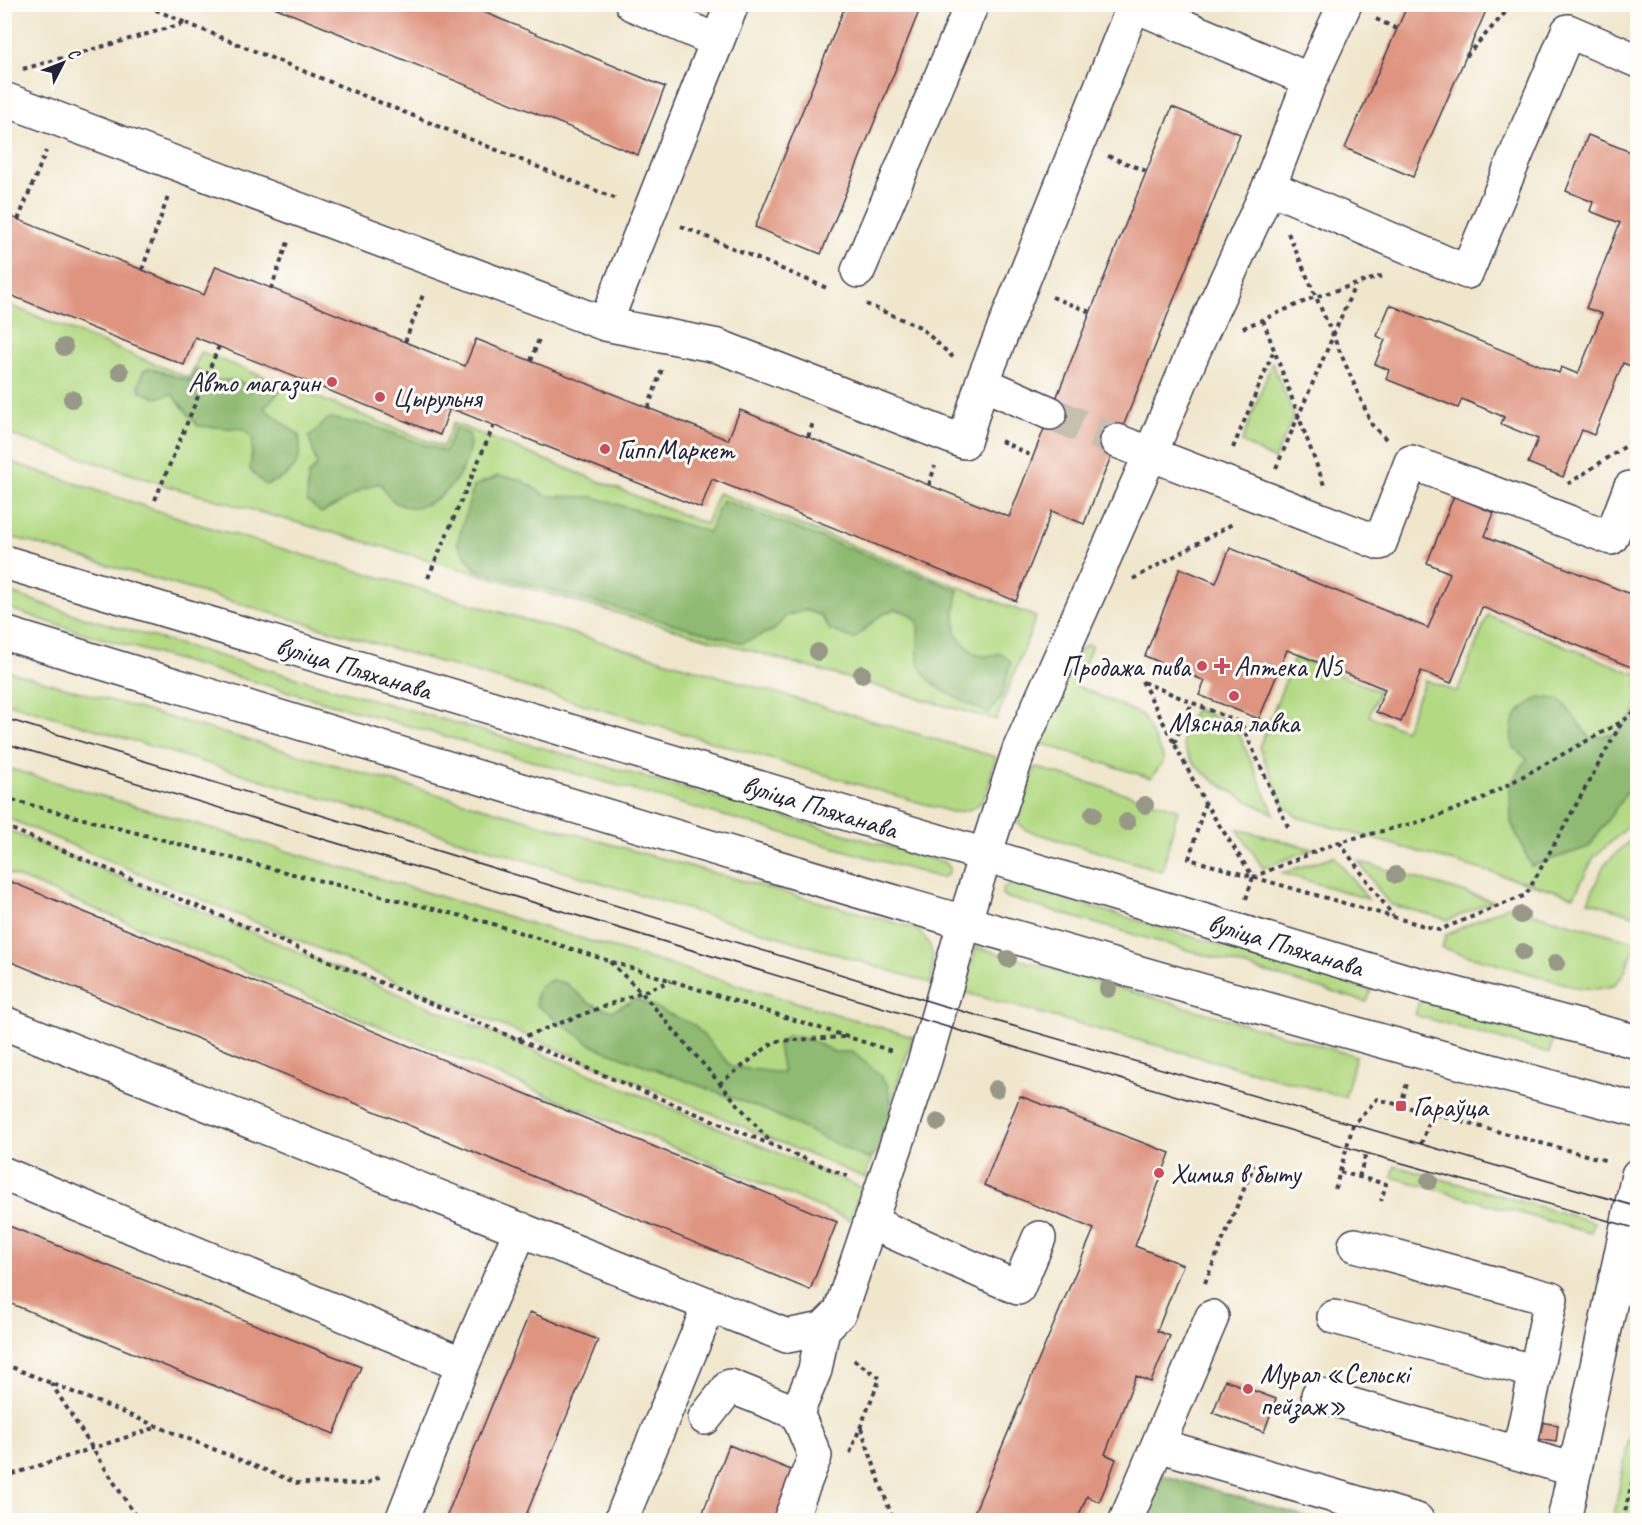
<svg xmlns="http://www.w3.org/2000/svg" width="1642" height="1525" font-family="Caveat,sans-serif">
  <rect width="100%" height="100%" fill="#fdfcf7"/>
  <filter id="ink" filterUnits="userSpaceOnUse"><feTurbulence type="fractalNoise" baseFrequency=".0167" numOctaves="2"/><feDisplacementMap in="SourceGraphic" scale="12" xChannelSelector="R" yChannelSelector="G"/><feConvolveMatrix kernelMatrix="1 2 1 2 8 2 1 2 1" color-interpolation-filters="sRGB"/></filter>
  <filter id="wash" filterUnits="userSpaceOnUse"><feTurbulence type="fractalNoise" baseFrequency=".008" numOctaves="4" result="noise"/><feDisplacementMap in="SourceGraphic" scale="24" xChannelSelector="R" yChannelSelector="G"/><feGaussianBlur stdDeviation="1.35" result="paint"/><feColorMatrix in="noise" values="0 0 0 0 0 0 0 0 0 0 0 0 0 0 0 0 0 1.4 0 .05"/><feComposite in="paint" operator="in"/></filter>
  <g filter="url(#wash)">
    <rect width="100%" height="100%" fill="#f0e6cc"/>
    <path fill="#b3da83" stroke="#6a7e5f" stroke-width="1.5" d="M4 303 189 378 201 352 443 447 453 423 706 524 718 493 1036 617 996 720 171 487 5 433Z
      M1272 362 1294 416 1274 460 1242 442Z
      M5 460 201 525 996 757C986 788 990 812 952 812L5 535Z
      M5 591 76 615 946 863 950 868 948 874 941 878 73 630 5 607Z
      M1488 615 1633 673 1637 672V819L1594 857 1574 896 1297 817 1284 805 1259 747 1295 657 1379 691 1369 716 1405 730 1425 680 1457 692Z
      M1088 644 1092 646 1075 685 1142 715 1163 756V762L1151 778 1040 743C1050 716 1064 659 1088 644Z
      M4 670 638 852 914 928C936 943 934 959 931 983L5 702Z
      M1195 709 1235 725 1274 814C1250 802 1182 771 1183 739 1183 729 1191 717 1195 709Z
      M4 767 913 1037 865 1178 5 817Z
      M1035 767 1178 809 1162 871 1026 830 1018 822Z
      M5 829 862 1188 850 1220 5 872Z
      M1237 829 1313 849 1263 868Z
      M1637 834V916L1588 901 1604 865Z
      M1334 856 1368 899 1282 873Z
      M1358 861 1493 901 1449 920 1389 904Z
      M1015 884 1371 990 1367 1002 1005 897 1002 894 1003 888Z
      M1507 906 1637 942 1623 975 1613 986 1595 989 1576 987 1442 948 1446 935Z
      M976 947 1356 1056 1345 1097 963 992Z
      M1420 998 1554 1036 1549 1053 1415 1015Z
      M1395 1166 1594 1222 1591 1233 1392 1177Z
      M1637 1396V1520H1613Z"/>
    <path fill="#8eba71" stroke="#586e56" stroke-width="1.5" d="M150 368 190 381 196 368 202 373 201 378C212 384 218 380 229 380 236 380 242 384 249 384 263 385 268 379 280 391L264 408 299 435C304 463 292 477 265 485L250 470 253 439 244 429 198 426 172 394 156 398 140 391 139 384 143 371Z
      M329 418 370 425 445 452 455 428 469 434C476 467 433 521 398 504 389 500 385 490 380 483 358 487 342 505 321 513L307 501 308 476 317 465 309 437Z
      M498 476 520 479 546 496 593 497 709 532 722 500 958 590 955 614 956 635C973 653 975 661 1001 653L1011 662 1002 696 988 714C967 701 922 688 918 660 917 648 919 634 918 622L910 614 895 609 880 616 854 639 830 630 820 615 805 610 786 616 774 630 742 643 475 569 457 543 474 486Z
      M1541 697 1561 700 1590 738 1615 734 1637 711V791L1627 792 1589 847 1531 866 1511 822 1510 786 1527 759 1512 746C1509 717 1516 711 1541 697Z
      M552 980 567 984 589 1003 612 1011 636 999 694 1025 732 1067 783 1073 778 1045 788 1035 808 1039 835 1052H852L878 1073 888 1086 892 1114 881 1152 867 1159 765 1110 595 1047 536 1005C535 991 538 985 552 980Z
      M1162 1475 1317 1520H1144Z"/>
    <g id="blocks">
      <path fill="#df9480" d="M464 4 665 87 638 155 269 5Z
        M846 4H922L821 254 755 227Z
        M1408 4H1489L1413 177 1345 148Z
        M1172 107 1240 134 1084 524 1052 511 1016 601 712 479 701 508 450 408 440 435 195 337 184 365 5 293V214L204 295 216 266 465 366 476 339 728 440 740 410 1009 517Z
        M1588 135 1638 155V369L1623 363 1594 435 1582 430 1563 477 1528 463 1538 439 1501 424 1504 417 1462 399 1458 408 1386 379 1389 370 1375 364 1385 340 1377 336 1390 305 1559 373 1561 367 1578 374 1602 314 1586 308 1620 223 1590 211 1593 202 1566 191Z
        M1454 496 1494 513 1485 536 1638 597 1636 669 1482 607 1451 683 1421 671 1401 722 1376 712 1385 689 1287 650 1259 719 1199 695 1205 681 1145 656 1180 568 1216 583 1230 548 1428 628 1450 573 1427 563Z
        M4 879 837 1222 810 1290 4 959Z
        M1020 1096 1170 1153 1135 1246 1183 1265 1157 1331 1170 1336 1151 1382 1136 1376 1105 1454 1116 1459 1108 1481 1099 1502 1087 1496 1077 1520H971L1094 1229 984 1185Z
        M4 1224 361 1367 334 1434 4 1301Z
        M530 1312 598 1340 524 1520H445Z
        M1225 1380 1276 1399 1264 1432 1213 1413Z
        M1539 1422 1558 1425 1556 1442 1536 1439Z
        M729 1445 796 1472 777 1520H700Z"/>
    </g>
  </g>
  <g filter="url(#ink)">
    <use href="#blocks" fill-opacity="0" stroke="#413f51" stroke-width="1.5"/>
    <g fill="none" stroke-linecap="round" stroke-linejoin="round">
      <path stroke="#c7bfaf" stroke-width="33" stroke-dasharray="33 16" stroke-linecap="butt" d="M1050 413 1117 441"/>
      <g stroke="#413f51" stroke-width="36">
        <path id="minor" d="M632 4 717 41
          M1131 4 1310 80
          M4 99 605 324 718 346 964 442 982 383 1133 7
          M1269 187 1467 272 1568 31 1638 61
          M858 271 972 4
          M605 324 732 4
          M982 383 1050 413
          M1117 441 1380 543 1411 462 1611 538 1630 488
          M985 855 1019 750 1150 455 1194 350 1269 187 1310 80 1345 4
          M4 1023 787 1336 823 1329 840 1312 925 1060 964 924
          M4 1174 463 1364
          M872 1223 1018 1288 1039 1238
          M1355 1245 1551 1299 1519 1453
          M1334 1317 1536 1372
          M1318 1395 1575 1470
          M705 1418 730 1386 797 1413
          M1158 1445 1417 1520
          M402 1520 463 1364 521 1229
          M621 1520 709 1306
          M790 1520 815 1456 797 1413 815 1370 823 1329
          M1126 1520 1212 1317
          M1564 1520 1638 1175"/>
      </g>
      <g stroke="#413f51" stroke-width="36">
        <path id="major" d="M4 562 1410 982 1638 1042
          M4 633C547 798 1089 966 1638 1110
          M964 924 985 855"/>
      </g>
      <path stroke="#413f51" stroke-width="4" stroke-dasharray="4.5 4.5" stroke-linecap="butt" d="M1376 19 1397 29
        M186 23 619 200
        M1466 56 1513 4
        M23 69 186 23 142 4
        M1108 156 1146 171
        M18 220 46 151
        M681 226 829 289
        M1288 233 1372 425 1386 439
        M142 270 168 197
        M271 289 288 242
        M1052 297 1090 312
        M866 304 920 327 956 360
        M1263 320 1324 485
        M1243 328 1315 297 1385 275
        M405 342 424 292
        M531 361 540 336
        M648 408 662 369
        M808 437 814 420
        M1001 441 1032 456
        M1233 448 1274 350
        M1276 468 1355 285
        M1568 484 1638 438
        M929 485 935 466
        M155 500 219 346
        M428 578 494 425
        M1133 579 1234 523
        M1142 681 1205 803 1253 877 1339 842 1430 819 1480 800 1621 722
        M1143 682 1241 723 1288 827
        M1174 743 1192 703
        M4 798 281 871 490 923 892 1051
        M1205 803 1189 859 1439 930 1526 895 1622 722 1638 709
        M4 826 849 1177
        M1339 842 1393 916
        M1246 899 1253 877
        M610 962 641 992 772 1144
        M518 1039 671 981
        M719 1084 775 1041 845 1037
        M1401 1106 1407 1083
        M1421 1144 1432 1114
        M1340 1172 1386 1184 1381 1201
        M1359 1177 1366 1153
        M1335 1189 1353 1125 1377 1099 1608 1161
        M1205 1283 1254 1165
        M4 1364 297 1483 366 1484 381 1476
        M51 1383 138 1520
        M861 1428 893 1520
        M850 1453 880 1378 851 1358
        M4 1477 158 1427
        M1623 1520 1638 1457"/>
      <use href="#minor" stroke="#fff" stroke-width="33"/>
      <use href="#major" stroke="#fff" stroke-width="33"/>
      <path stroke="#22223b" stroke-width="1.5" d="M4 718 941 1005 1638 1207
        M4 743 1366 1153 1638 1229"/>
    </g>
    <g fill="#979888">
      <circle cx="64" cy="347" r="9"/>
      <circle cx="120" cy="372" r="9"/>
      <circle cx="72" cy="399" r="9"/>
      <circle cx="818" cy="652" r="9"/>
      <circle cx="862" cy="674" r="9"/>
      <circle cx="1145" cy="805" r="9"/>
      <circle cx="1093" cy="814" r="9"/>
      <circle cx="1127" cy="822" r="9"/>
      <circle cx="1396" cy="875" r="9"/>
      <circle cx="1521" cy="915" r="9"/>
      <circle cx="1523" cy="952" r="9"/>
      <circle cx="1008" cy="959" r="9"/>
      <circle cx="1556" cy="963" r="9"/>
      <circle cx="1108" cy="989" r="9"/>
      <circle cx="996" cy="1089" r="9"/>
      <circle cx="938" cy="1122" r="9"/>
      <circle cx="1429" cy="1181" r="9"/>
    </g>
  </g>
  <g fill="#d1495b" stroke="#fdfcf7" stroke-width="2">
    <circle cx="332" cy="382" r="6"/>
    <circle cx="380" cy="397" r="6"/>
    <circle cx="605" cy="449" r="6"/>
    <circle cx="1202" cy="666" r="6"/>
    <path d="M1219 657h6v6h6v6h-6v6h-6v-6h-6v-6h6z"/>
    <circle cx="1234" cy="696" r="6"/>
    <rect x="1395" y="1100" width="12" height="12" rx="3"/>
    <circle cx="1159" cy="1173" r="6"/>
    <circle cx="1248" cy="1389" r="6"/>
  </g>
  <g text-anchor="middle" stroke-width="6" stroke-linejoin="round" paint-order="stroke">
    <g font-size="28" fill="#22223b" stroke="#fdfcf7" text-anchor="start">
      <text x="320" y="392" text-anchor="end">Авто магазин</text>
      <text x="392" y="407">Цырульня</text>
      <text x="617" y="459">ГиппМаркет</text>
      <text x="1190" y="676" text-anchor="end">Продажа пива</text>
      <text x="1234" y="676">Аптека N5</text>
      <text x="1234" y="732" text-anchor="middle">Мясная лавка</text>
      <text x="1413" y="1116">Гараўца</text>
      <text x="1171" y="1183">Химия в быту</text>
      <text x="1260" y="1383">Мурал «Сельскі<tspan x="1260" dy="32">пейзаж»</tspan></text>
    </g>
    <g font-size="28" fill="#22223b" stroke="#fdfcf7">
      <text transform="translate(354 667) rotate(17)" y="10">вуліца Пляханава</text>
      <text transform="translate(820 806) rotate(17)" y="10">вуліца Пляханава</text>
      <text transform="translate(1286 944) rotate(17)" y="10">вуліца Пляханава</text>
    </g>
  </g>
  <rect width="1642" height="1525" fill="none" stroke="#fdfcf7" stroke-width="24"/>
  <g transform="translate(63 63) rotate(48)" stroke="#fdfcf7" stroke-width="4.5" paint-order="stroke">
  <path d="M0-4.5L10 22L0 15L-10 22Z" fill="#22223b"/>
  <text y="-9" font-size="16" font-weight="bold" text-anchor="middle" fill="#22223b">С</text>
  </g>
</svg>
